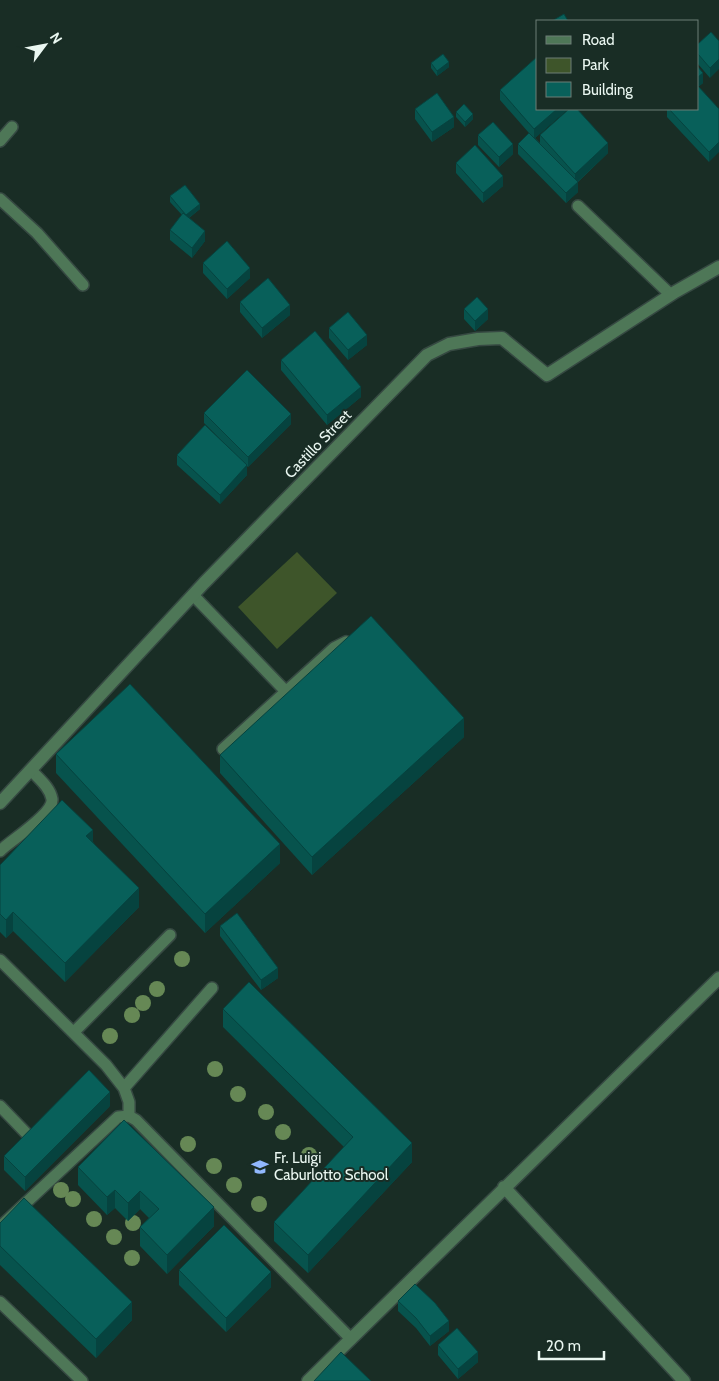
<svg xmlns="http://www.w3.org/2000/svg" width="719" height="1381" font-family="Cabin,sans-serif">
  <rect width="100%" height="100%" fill="#192d25"/>
  <path fill="#3e552a" d="M297 552 337 593 277 649 238 607Z"/>
  <g fill="none" stroke-linecap="round" stroke-linejoin="round">
    <g stroke="#364942" stroke-width="14">
      <path id="service" d="M0 141 12 127
        M0 199 37 233 83 285
        M578 206 671 295
        M193 595 297 703
        M223 749 334 648 346 642 351 648
        M0 851C11 840 54 814 52 799 50 787 38 778 31 770
        M0 960 106 1065 124 1088 129 1102V1116
        M74 1032 170 935
        M124 1088 212 988
        M0 1106 26 1133
        M0 1227 118 1117 129 1116 136 1120 351 1339
        M0 1302 82 1381"/>
    </g>
    <g stroke="#364942" stroke-width="15">
      <path id="minor" d="M0 803 204 583 427 355 449 344 478 339 502 338 547 375 675 292 719 267
        M504 1187 684 1381
        M308 1381 719 978"/>
    </g>
    <use href="#service" stroke="#4e7757" stroke-width="11"/>
    <use href="#minor" stroke="#4e7757" stroke-width="12"/>
  </g>
  <g fill="#685">
    <circle cx="182" cy="959" r="8"/>
    <circle cx="157" cy="989" r="8"/>
    <circle cx="143" cy="1003" r="8"/>
    <circle cx="132" cy="1015" r="8"/>
    <circle cx="110" cy="1036" r="8"/>
    <circle cx="215" cy="1069" r="8"/>
    <circle cx="238" cy="1094" r="8"/>
    <circle cx="266" cy="1112" r="8"/>
    <circle cx="283" cy="1132" r="8"/>
    <circle cx="188" cy="1144" r="8"/>
    <circle cx="309" cy="1155" r="8"/>
    <circle cx="214" cy="1166" r="8"/>
    <circle cx="234" cy="1185" r="8"/>
    <circle cx="61" cy="1190" r="8"/>
    <circle cx="73" cy="1199" r="8"/>
    <circle cx="259" cy="1204" r="8"/>
    <circle cx="94" cy="1219" r="8"/>
    <circle cx="133" cy="1223" r="8"/>
    <circle cx="114" cy="1237" r="8"/>
    <circle cx="132" cy="1258" r="8"/>
  </g>
  <path fill="#07534d" d="M711 32 710 78 698 64V44Z
    M431 63 449 67 437 76 431 68Z
    M698 67 703 83 698 87 719 109 709 162 667 117V109H698Z
    M500 90 568 109 535 138 540 143V135L608 153 578 182V192L566 203 518 154V144L529 133 500 100Z
    M415 109 454 127 432 142 415 119Z
    M456 112 473 119 465 127 456 117Z
    M478 135 513 154 499 167 478 145Z
    M456 163 503 186 483 203 456 173Z
    M170 196 200 209 189 218 205 241 192 258 170 240V230L182 215 170 202Z
    M203 263 250 278 227 299 203 273Z
    M240 302 290 315 262 338 240 312Z
    M464 309 488 319 475 331 464 319Z
    M329 328 367 345 348 360 329 338Z
    M281 360 361 397 327 425 281 370Z
    M204 413 291 424 248 467 247 466V475L220 504 177 465V455L232 451 204 423Z
    M464 737 312 875 220 773V755Z
    M56 754 280 863 205 933 56 773Z
    M93 842 139 907 65 982 13 931 6 938 0 932V865Z
    M220 926 278 978 261 990 220 936Z
    M223 1009 412 1162 308 1273 274 1241V1222L344 1147 223 1027Z
    M110 1106 25 1191 4 1170V1156Z
    M124 1120 214 1226 167 1274 140 1246V1227L149 1218 140 1209 128 1221 115 1208 107 1215 78 1185V1167Z
    M0 1223 132 1320 96 1358 0 1265Z
    M179 1270 271 1287 226 1332 179 1285Z
    M398 1301 449 1331 430 1346 416 1328 398 1311Z
    M438 1345 478 1362 458 1379 438 1355Z"/>
  <path fill="#06433f" d="M719 59V69L710 78V68Z
    M449 62V67L437 76V71Z
    M703 73V83L698 87V77Z
    M557 109H568L534 139V129Z
    M473 114V119L465 127V122Z
    M454 117V127L432 142V132Z
    M719 142V152L709 162V152Z
    M608 143V153L575 184V174Z
    M513 144V154L499 167V157Z
    M503 176V186L483 203V193Z
    M578 182V192L566 203V193Z
    M200 204V209L186 220V215Z
    M205 231V241L192 258V248Z
    M250 268V278L227 299V289Z
    M290 305V315L262 338V328Z
    M488 309V319L475 331V321Z
    M367 335V345L348 360V350Z
    M361 387V397L327 425V415Z
    M291 414V424L248 467V457Z
    M247 465V475L220 504V495Z
    M464 718V737L312 875V857Z
    M93 830V848L86 836Z
    M280 844V863L205 933V914Z
    M139 888V907L65 982V963Z
    M13 912V931L6 938V920Z
    M278 968V978L261 990V980Z
    M110 1092V1106L25 1191V1177Z
    M412 1143V1162L308 1273V1255Z
    M115 1190V1208L107 1215V1197Z
    M140 1191V1209L128 1221V1203Z
    M214 1207V1226L167 1274V1255Z
    M271 1272V1287L226 1332V1318Z
    M132 1302V1320L96 1358V1339Z
    M449 1321V1331L430 1346V1336Z
    M478 1352V1362L458 1379V1369Z"/>
  <path fill="#08605a" stroke="#06433f" d="M564 14 568 21H552Z
    M711 32 719 41V59L710 68 698 54V44Z
    M443 54 449 62 437 71 431 63Z
    M538 56V109H557L534 129 500 90Z
    M698 67 703 73 698 77Z
    M698 86 719 109V142L709 152 669 109H698Z
    M437 93 454 117 432 132 415 109Z
    M464 104 473 114 465 122 456 112Z
    M569 109H577L608 143 575 174 540 135Z
    M493 122 513 144 499 157 478 135Z
    M529 133 578 182 566 193 518 144Z
    M475 145 503 176 483 193 456 163Z
    M185 185 200 204 186 215 170 196Z
    M183 213 205 231 192 248 170 230Z
    M227 241 250 268 227 289 203 263Z
    M268 278 290 305 262 328 240 302Z
    M477 297 488 309 475 321 464 309Z
    M348 312 367 335 348 350 329 328Z
    M315 331 361 387 327 415 281 360Z
    M247 370 291 414 248 457 204 413Z
    M205 425 247 465 220 495 177 455Z
    M371 616 464 718 312 857 220 755Z
    M130 684 280 844 205 914 56 754Z
    M62 800 93 830 86 836 139 888 65 963 13 912 6 920 0 914V865Z
    M237 913 278 968 261 980 220 926Z
    M249 982 412 1143 308 1255 274 1222 353 1137 223 1009Z
    M89 1070 110 1092 25 1177 4 1156Z
    M124 1120 214 1207 167 1255 140 1227 159 1209 140 1191 128 1203 115 1190 107 1197 78 1167Z
    M24 1198 132 1302 96 1339 0 1246V1223Z
    M224 1225 271 1272 226 1318 179 1270Z
    M415 1284 435 1303 449 1321 430 1336 416 1318 398 1301Z
    M457 1328 478 1352 458 1369 438 1345Z
    M341 1352 371 1381H314Z"/>
  <defs>
    <g id="school-bare" transform="scale(1.35)"><path d="M0-5L7-2L0 1L-7-2ZM-4 1L0 2.5L4 1V4Q0 6-4 4Z" fill="#91b8fd" stroke="#192d25" stroke-width="2.5" paint-order="stroke"/></g>
  </defs>
  <g fill-rule="evenodd">
    <use href="#school-bare" x="260" y="1167"/>
  </g>
  <g text-anchor="middle" stroke-width="4" stroke-linejoin="round" paint-order="stroke">
    <g font-size="15" fill="#eaf7f1" stroke="#192d25">
      <text transform="translate(318 444) rotate(-46)" y="5">Castillo Street</text>
    </g>
    <g font-size="15" fill="#eaf7f1" stroke="#192d25" text-anchor="start">
      <text x="274" y="1163">Fr. Luigi<tspan x="274" dy="17">Caburlotto School</tspan></text>
    </g>
  </g>
  <rect x="536" y="20" width="162" height="90" fill="#192d25" stroke="#6d7e77"/>
  <rect x="546" y="36" width="25" height="8" fill="#4e7757" stroke="#6d7e77"/>
  <text x="582" y="45" font-size="15" fill="#eaf7f1">Road</text>
  <rect x="546" y="58" width="25" height="15" fill="#3e552a" stroke="#6d7e77"/>
  <text x="582" y="70" font-size="15" fill="#eaf7f1">Park</text>
  <rect x="546" y="82" width="25" height="15" fill="#08605a" stroke="#6d7e77"/>
  <text x="582" y="95" font-size="15" fill="#eaf7f1">Building</text>
  <g transform="translate(45 45) rotate(58)" stroke="#192d25" stroke-width="4" paint-order="stroke">
  <path d="M0-4L9 19L0 12L-9 19Z" fill="#eaf7f1"/>
  <text y="-8" font-size="14" font-weight="bold" text-anchor="middle" fill="#eaf7f1">N</text>
  </g>
  <path d="M539 1351v8h65v-8" fill="none" stroke="#eaf7f1" stroke-width="2.5"/>
  <text x="546" y="1351" font-size="15" fill="#eaf7f1" stroke="#192d25" stroke-width="4" paint-order="stroke">20 m</text>
</svg>
